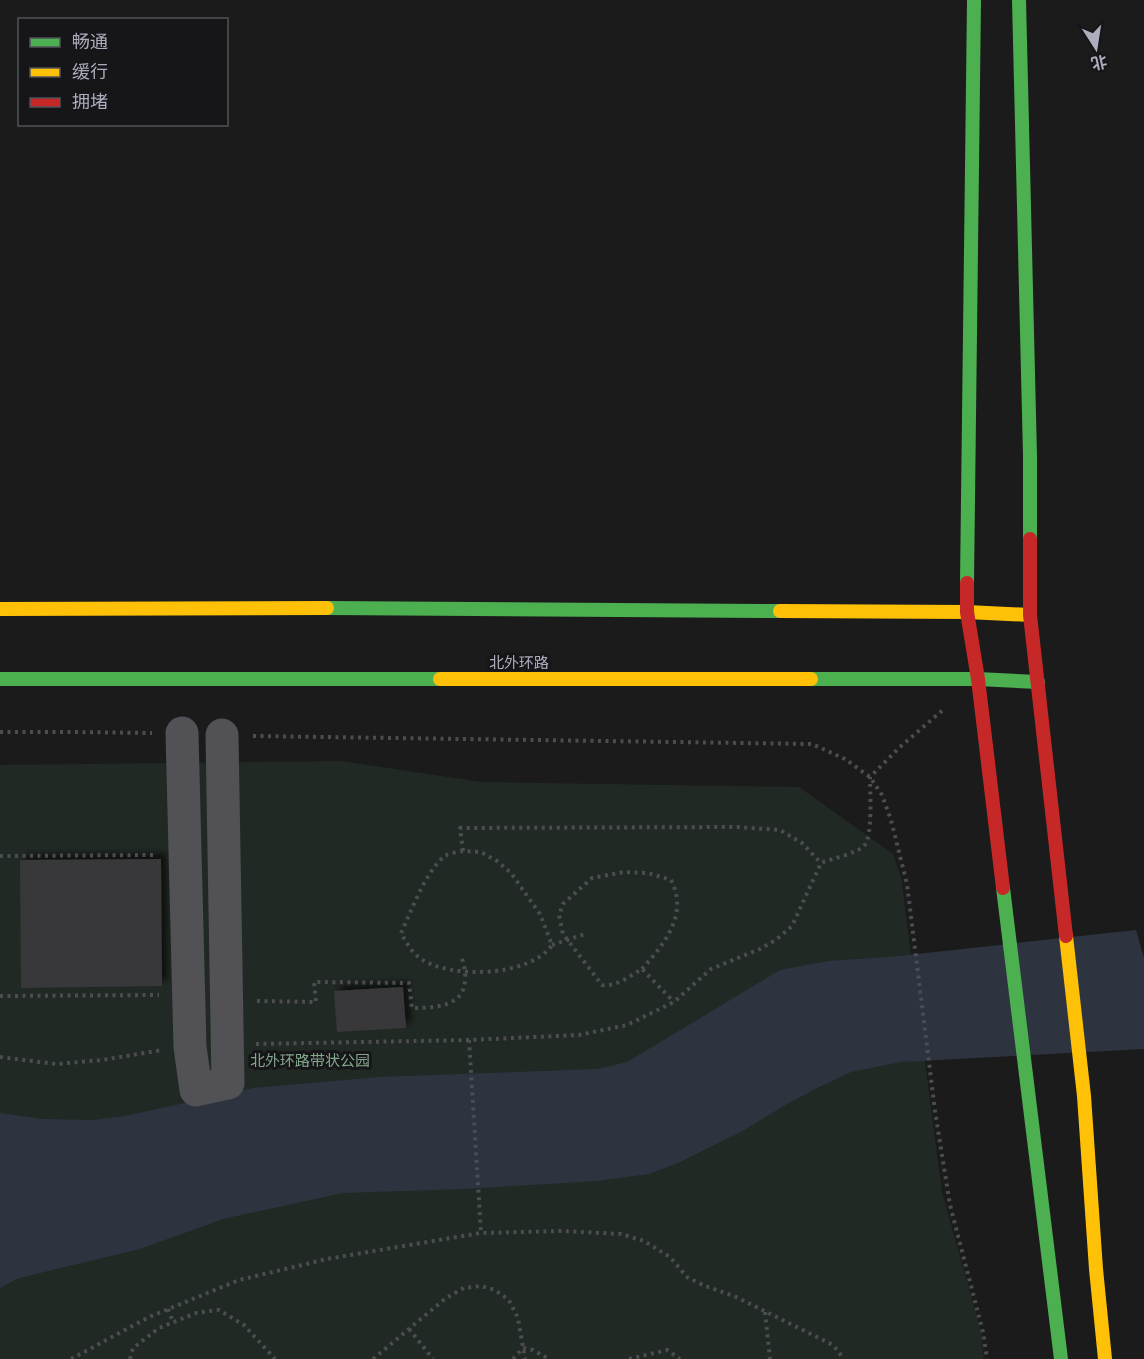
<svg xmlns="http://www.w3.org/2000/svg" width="1144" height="1359" font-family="'Titillium Web','Noto Sans SC',sans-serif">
  <defs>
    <filter id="shadow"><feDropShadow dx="5.5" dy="-5.5" stdDeviation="3" flood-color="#0009"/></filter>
  </defs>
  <rect width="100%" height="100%" fill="#1b1b1c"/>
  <path fill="#212924" d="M341 761 481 782 799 787 893 854 901 877 942 1192 981 1331 984 1359H0V765Z"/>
  <path fill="#2d343f" d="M1136 930 1144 958V1049L901 1062 851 1072 815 1089 782 1107 741 1132 678 1163 649 1174 597 1181 462 1189 343 1193 223 1219 140 1249 19 1278 0 1288V1113L43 1119 93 1120 125 1116 253 1088 379 1077 598 1069 627 1062 780 970 828 961 889 957Z"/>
  <path fill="#38383a" filter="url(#shadow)" d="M161 859 162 986 21 988 20 860Z
    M403 987 406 1028 337 1032 334 991Z"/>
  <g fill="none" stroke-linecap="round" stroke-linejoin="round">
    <path stroke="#4c4c51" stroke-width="4" stroke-dasharray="3 4.5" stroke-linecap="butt" d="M0 732H70L152 733
      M253 736 812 744 845 759 870 777 882 795 891 820 907 884 935 1111 950 1205 983 1332 987 1359
      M463 851C458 852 450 853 445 856 426 870 411 912 401 933 406 942 412 953 421 959 451 979 530 977 552 945L540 914 511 873 497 861 481 852 463 851 460 828 738 827 780 830 802 843 821 863
      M0 856 155 855
      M552 945 585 934
      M642 969C664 944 689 915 671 880L648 873 624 872 592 878 563 904 559 915 563 934 602 985C616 987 630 976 642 969L674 1002
      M0 996 159 995
      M257 1001 316 1002 314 982 409 983 412 1008C434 1008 465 1007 465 979 466 971 463 962 461 955
      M469 1040 481 1233
      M256 1044 469 1040 579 1035 627 1025 674 1002 711 969 760 949 777 939 792 926 821 863C831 859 857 853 864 846 873 837 870 791 870 777L900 747 944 709
      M0 1057 56 1064 102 1060 162 1050
      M168 1309 173 1322
      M765 1312 770 1359
      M409 1329 433 1359
      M71 1359 149 1317 239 1280 327 1259 481 1233 561 1231 621 1234 644 1241 670 1257 687 1277 705 1286 734 1296 833 1345 844 1359
      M130 1359 133 1348 159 1328 196 1313 219 1310 244 1325 275 1359
      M373 1359 446 1298 464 1288 481 1286 495 1290 509 1300 518 1318 525 1359
      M513 1359 523 1348 533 1350 549 1359
      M629 1359 667 1350 680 1359"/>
    <path stroke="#515156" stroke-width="33" d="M182 733 190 1047 196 1090 228 1083 222 735"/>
    <path stroke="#4caf50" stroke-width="14" d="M1019 0 1030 456V539
      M967 583 974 0
      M327 608 780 611
      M0 679H440
      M811 679H978L1038 682
      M1003 888 1061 1359"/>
    <path stroke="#ffc107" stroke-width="14" d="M0 609 327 608
      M780 611 967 612 1030 615
      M440 679H811
      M1066 936 1084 1096 1096 1269 1105 1359"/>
    <path stroke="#c62828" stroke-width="14" d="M1030 539V615L1066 936
      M967 583V612L978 679 1003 888"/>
  </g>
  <g text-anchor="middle" stroke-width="6" stroke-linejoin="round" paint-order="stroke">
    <g font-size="15" fill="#adaebd" stroke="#161518">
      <text x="519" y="668">北外环路</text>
    </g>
    <g font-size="15" fill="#83a88c" stroke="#161518">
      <text x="310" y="1066">北外环路带状公园</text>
    </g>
  </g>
  <rect x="18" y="18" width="210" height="108" fill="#161518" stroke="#52525a" stroke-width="1.5"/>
  <rect x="30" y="38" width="30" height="9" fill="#4caf50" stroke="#52525a" stroke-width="1.5"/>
  <text x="72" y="48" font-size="18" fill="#adaebd">畅通</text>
  <rect x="30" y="68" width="30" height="9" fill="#ffc107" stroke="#52525a" stroke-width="1.5"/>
  <text x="72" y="78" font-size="18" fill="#adaebd">缓行</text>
  <rect x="30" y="98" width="30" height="9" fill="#c62828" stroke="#52525a" stroke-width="1.5"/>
  <text x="72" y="108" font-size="18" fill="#adaebd">拥堵</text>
  <g transform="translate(1096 48) rotate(168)" stroke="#161518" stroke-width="4.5" paint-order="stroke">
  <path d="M0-4.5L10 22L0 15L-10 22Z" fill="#adaebd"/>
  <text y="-9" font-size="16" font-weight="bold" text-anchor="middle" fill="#adaebd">北</text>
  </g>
</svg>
